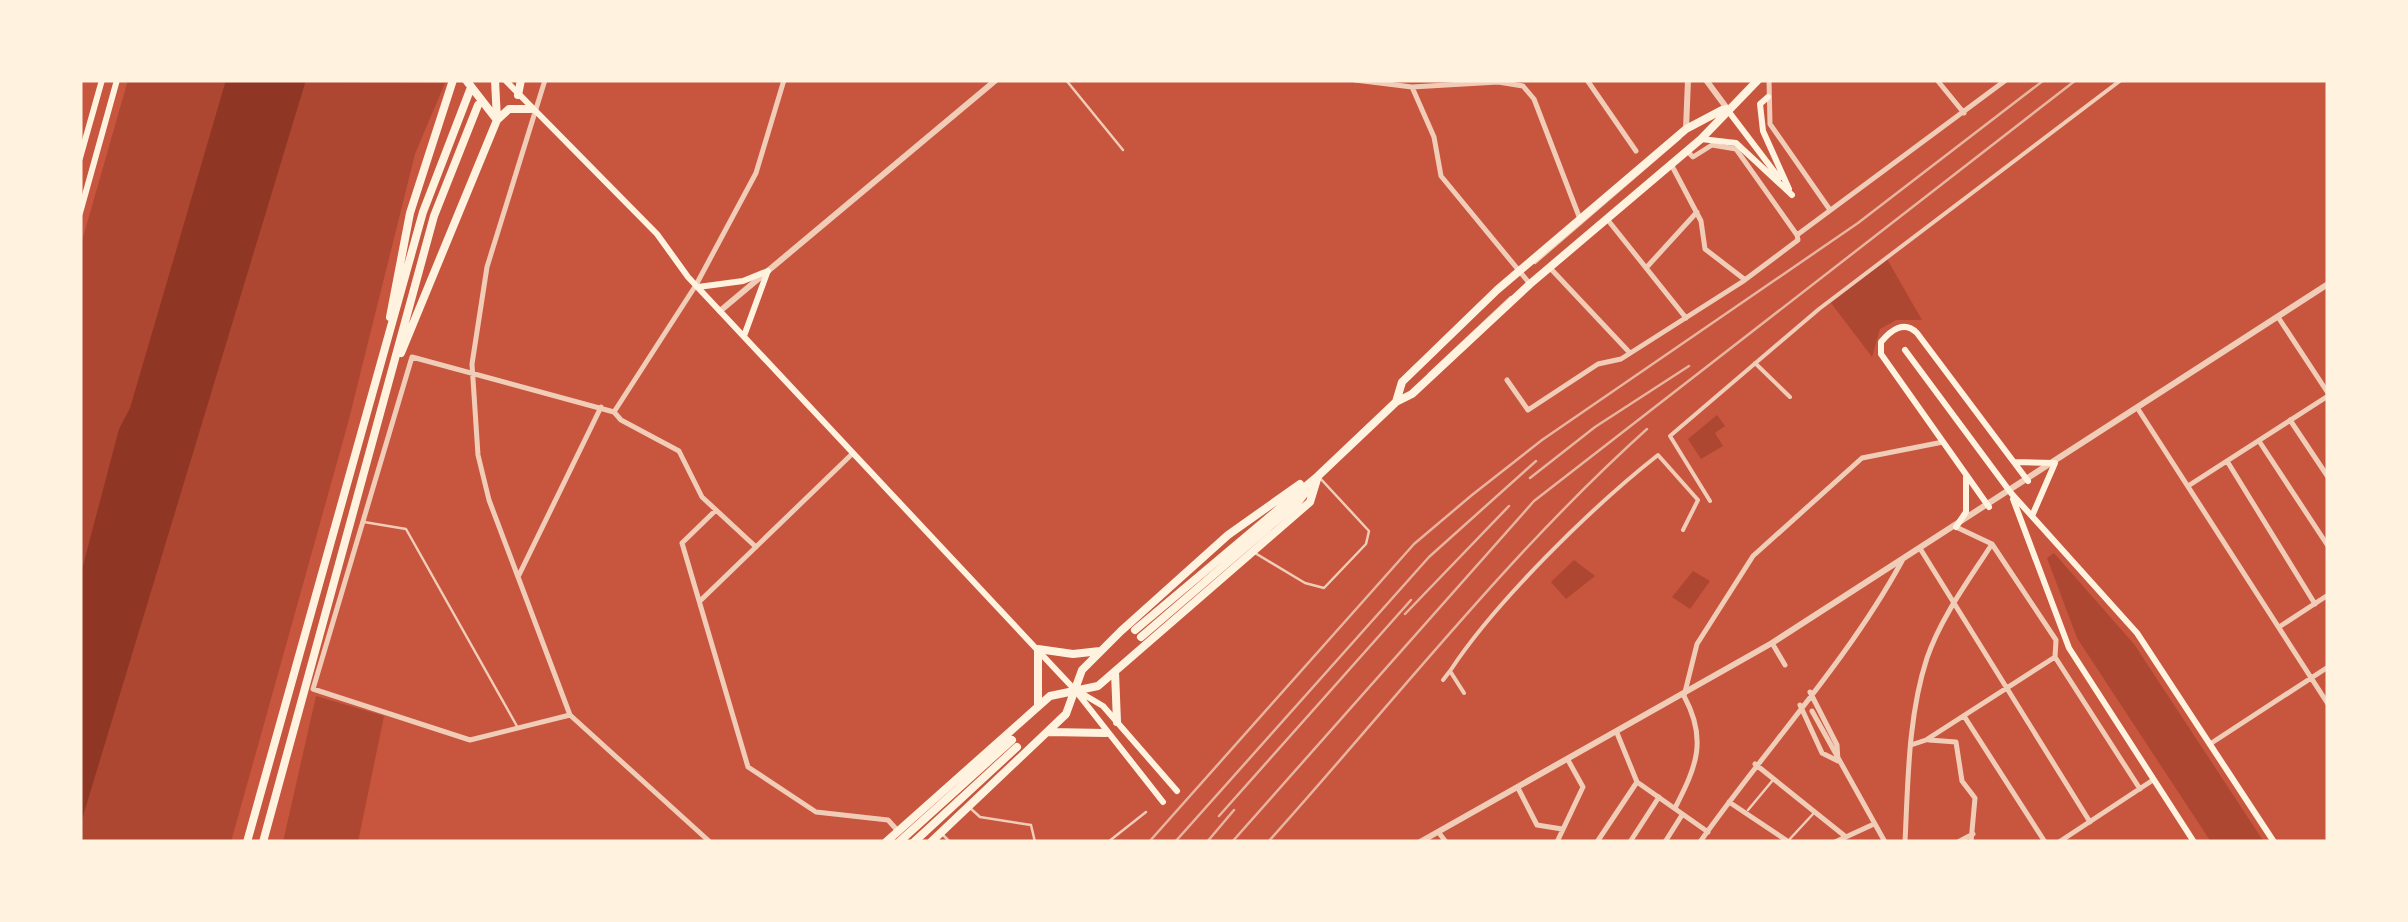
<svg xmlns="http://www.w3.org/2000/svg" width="2408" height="922" font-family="'Titillium Web',sans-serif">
  <rect width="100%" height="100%" fill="#c8553d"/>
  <path fill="#ae4732" d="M128 80 445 83 415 154 348 423 231 842H80V248Z
    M1887 259 1922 320H1896L1880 329 1872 357 1831 303Z
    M1717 415 1725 426 1715 433 1723 446 1701 459 1688 439Z
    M2054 553 2134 644 2264 842H2211L2077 638 2047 558Z
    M1574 560 1595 576 1566 599 1551 582Z
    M1693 571 1710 581 1690 609 1672 597Z
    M316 696 384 716 358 842H283Z"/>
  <path fill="#8f3625" d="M226 80H306L80 826V577L119 429 130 408Z"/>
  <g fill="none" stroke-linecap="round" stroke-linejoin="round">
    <path stroke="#f1ccb7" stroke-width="2.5" d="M1066 80 1123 150
      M1535 263 1680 138
      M1429 374 1511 297
      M364 522 406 529 518 728
      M1255 553 1305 583 1324 588 1366 544 1369 531 1319 477
      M969 807 980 817 1031 825 1035 842
      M1748 810 1773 780
      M942 834 950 842
      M1788 841 1813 814
      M1108 842 1146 812"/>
    <path stroke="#f1ccb7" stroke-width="4" d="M1755 363 1790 397
      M1710 501 1670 436 1819 309 2121 80
      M1443 680 1450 671
      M1464 693 1450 671C1495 602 1592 507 1658 455L1698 500 1683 530"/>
    <path stroke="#f1ccb7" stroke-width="5" d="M545 80 487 267 472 364 478 455 489 500 570 715 710 842
      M1355 80 1412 87 1434 137 1441 176 1530 284
      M1587 80 1636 151
      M1769 80 1770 124 1830 210
      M1937 80 1964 113
      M1412 87 1498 82 1523 86 1534 99 1580 219
      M1687 151 1693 157 1712 145 1736 149 1797 235
      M1671 164 1701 221 1705 249 1744 279
      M1607 219 1686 318
      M1646 268 1697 212
      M1551 269 1630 353
      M2278 317 2328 393
      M1507 380 1528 410 1598 364 1621 359 1742 282 1798 240 1797 235 2006 80
      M2138 409 2328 704
      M2290 420 2328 477
      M2259 441 2328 546
      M2227 461 2315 604
      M2188 486 2328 396
      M716 510 682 543 748 767 816 812 888 820 898 831
      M1956 527 1992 544 2056 640 2055 657 2140 789
      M756 547 702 497 679 451 621 420 614 412 696 285 756 173 784 80
      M1921 550 2090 822
      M519 575 601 407
      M700 601 852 454
      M2279 627 2328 595
      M1772 643 1785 665
      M1800 705 1822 753 1838 761 1837 745 1810 692
      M1812 711 1885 842
      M570 715 470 740 313 689 412 357 614 412
      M1964 716 2045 842
      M1617 733 1637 782 1708 832
      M1929 740 1956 742 1962 781 1975 798 1971 842
      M2210 744 2328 667
      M1911 745 1926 740 2055 657
      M1755 764 1846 837
      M1518 788 1537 825 1562 829
      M1729 802 1789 842
      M1675 808C1696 767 1708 740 1684 696L1697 644 1753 556 1862 458 1943 442
      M1439 833 1446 842
      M1557 842 1583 787 1568 760
      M1597 842 1637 782
      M1630 842 1659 797
      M1665 842 1682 815
      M1700 842C1766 748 1847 662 1902 561
      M1835 842 1874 824
      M1905 842C1908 782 1908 716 1927 658 1941 617 1969 580 1992 544
      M1958 842 1973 834
      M2059 842 2153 780"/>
    <path stroke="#f1ccb7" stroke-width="6" d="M1706 80 1726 107
      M1686 129 1688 80
      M720 311 996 80
      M1420 842 1772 643 2328 284"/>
    <path stroke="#fff3e0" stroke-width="6" d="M505 80 657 234 688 277 1075 690 1163 802
      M1768 97 1760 104 1763 131 1789 189
      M1726 108 1779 178
      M1701 139 1736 143 1792 195
      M80 158 102 80
      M80 213 117 80
      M698 287 743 281 768 271
      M744 336 767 273
      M1905 350 2011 493 2137 633 2274 842
      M2014 462 2054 463
      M2013 499 2069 648 2194 842
      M1989 507 1881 354V342C1891 330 1904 320 1917 333L2028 481
      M2032 516 2055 463
      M1956 527 1966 512V477
      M1081 693 1103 706 1177 791"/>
    <path stroke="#fff3e0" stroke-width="8" d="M466 80 497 120 509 109H531
      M518 95 521 80
      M390 317 410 213 453 80
      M401 353 497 120 495 80
      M1396 402 1402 382 1497 290 1686 129 1722 110
      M1135 630 1318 476 1396 402 1412 394 1530 284 1701 139 1758 80
      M1141 637 1298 502 1312 484
      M1115 672 1117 722
      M1038 706V649L1073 654 1100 651
      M1048 732 1106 733
      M247 842 423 212 470 90
      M263 842 434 216 478 105
      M886 842 1050 696 1098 686 1310 502 1318 476
      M899 842 1012 740
      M914 842 1017 747
      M931 842 1066 714 1082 670 1121 631 1228 535 1300 484"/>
    <path stroke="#e9b49f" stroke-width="2.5" d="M1530 478 1595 427 1689 366
      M1405 614 1509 506
      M1219 816 1411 600
      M1149 842 1414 544 1472 495 1542 440 1858 223 2044 80
      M1175 842 1429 557 1536 461
      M1207 842 1234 810
      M1232 842 1534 501 2076 80
      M1268 842C1393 703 1508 554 1647 429"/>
  </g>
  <rect width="2408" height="922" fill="none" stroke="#fff3e0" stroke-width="165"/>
</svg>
